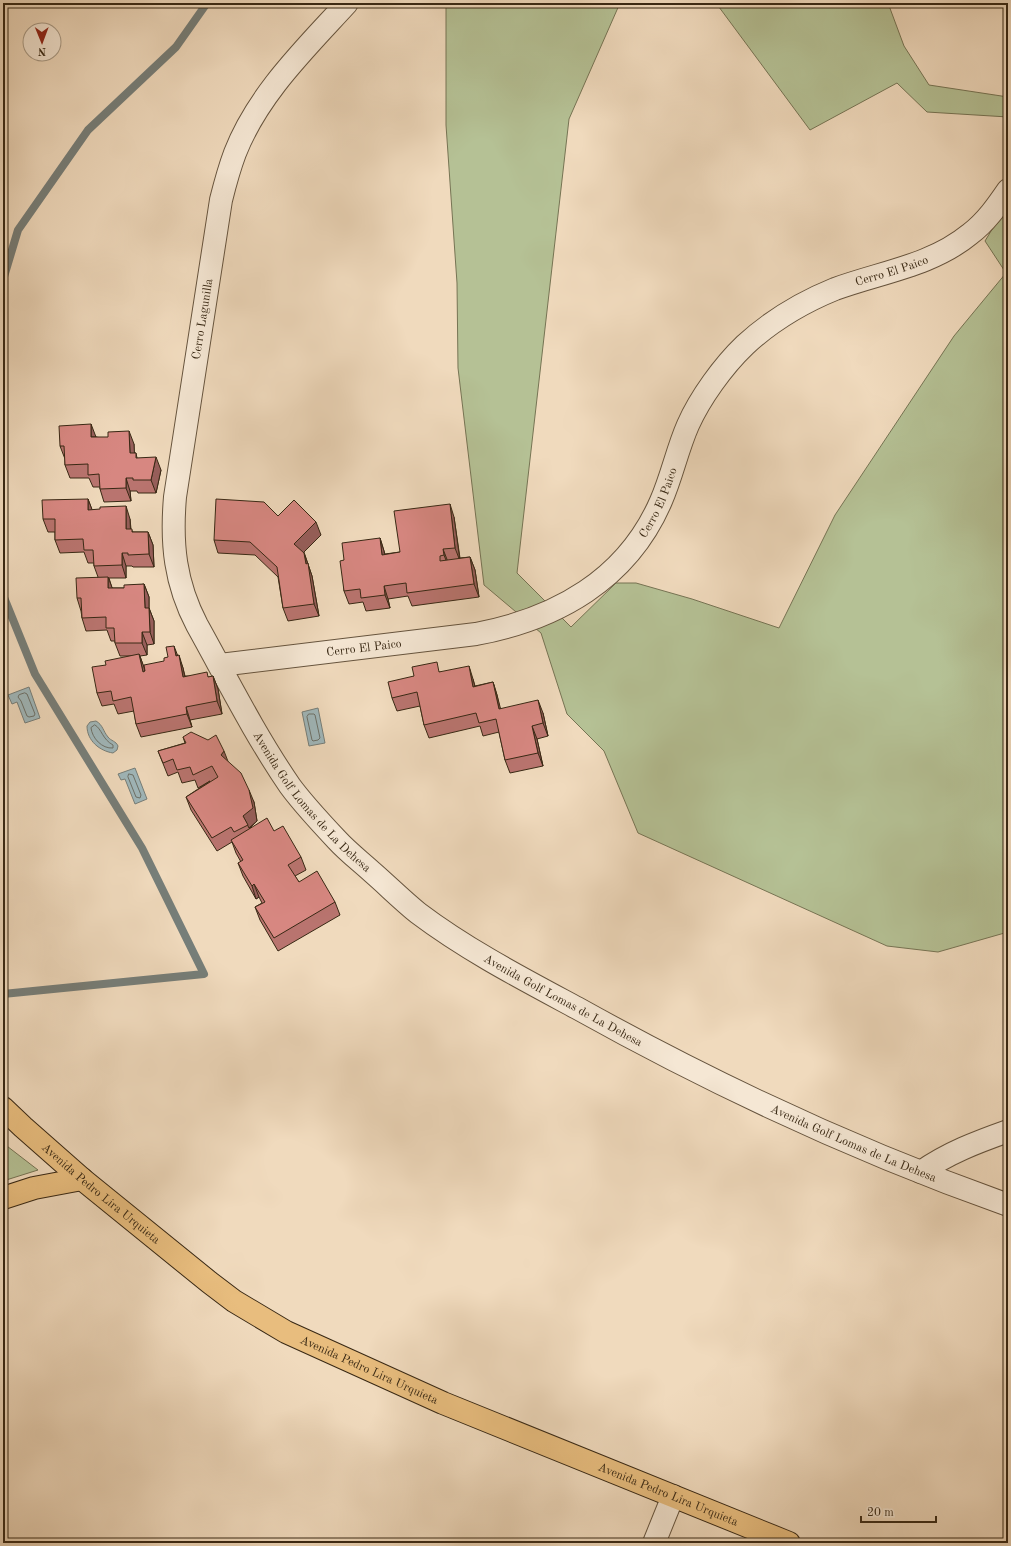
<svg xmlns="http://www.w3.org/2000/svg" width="1011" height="1546" font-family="'Old Standard TT',serif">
  <rect width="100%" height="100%" fill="#f0dabd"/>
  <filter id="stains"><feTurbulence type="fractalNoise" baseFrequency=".005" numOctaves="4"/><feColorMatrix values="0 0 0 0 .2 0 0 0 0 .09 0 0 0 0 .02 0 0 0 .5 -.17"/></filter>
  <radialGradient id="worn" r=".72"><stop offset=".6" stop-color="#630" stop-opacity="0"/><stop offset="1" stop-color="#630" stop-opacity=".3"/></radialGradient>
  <path fill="#b5c195" stroke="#767454" d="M446 3H620L569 119 517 573 571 627 616 583H636L692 599 779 628 835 515 954 336 1006 273 985 241 1008 203V932L938 952 887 946 638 833 604 751 567 714 541 633 484 585 458 368 457 283 446 125Z
    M716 3H888L904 46 929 85 1008 97V117L927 112 897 83 810 130Z
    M3 1143 38 1170 3 1181Z"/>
  <path fill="#a0b8bc" stroke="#767e79" d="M29 687 40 718 25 723 17 702 12 704 8 695Z
    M318 708 325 743 309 746 302 712Z
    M96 721C103 725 103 731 108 737 111 741 116 741 118 746L117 750 113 753C100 751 87 741 87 726L90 722Z
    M135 768 147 799 135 804 125 779 121 780 118 774Z"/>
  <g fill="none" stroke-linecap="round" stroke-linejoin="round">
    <path stroke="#6c7068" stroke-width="1" d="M25 693 27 694 35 714 34 716 29 717 27 716 21 701 18 697 19 695Z
      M309 714H314L315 715 320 738 318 740 313 741 312 740 307 717Z
      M95 725C102 729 102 739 113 745V748C102 749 92 738 91 728Z
      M129 774 133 775 141 795 140 798 136 797 128 777Z"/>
    <path stroke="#767e79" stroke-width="8" d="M3 280 18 230 88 130 176 47 207 3
      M3 595 35 674 142 848 204 974 3 994"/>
    <g stroke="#66543e" stroke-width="24">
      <g id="minor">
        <path id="s1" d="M347 3C305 49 258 94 235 153 229 169 225 184 221 200L175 497C171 544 175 583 197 625 227 679 255 735 290 786 304 805 321 823 337 840 348 852 360 861 372 872 387 885 402 900 418 913 467 950 523 979 577 1008 715 1085 859 1152 1008 1205"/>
        <path id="s2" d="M220 665 476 634C556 619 627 580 661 501 672 476 677 450 688 425 700 398 723 366 745 345 771 321 803 302 835 289 881 272 931 266 970 234 986 222 997 206 1008 190"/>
        <path d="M921 1172C948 1153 977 1142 1008 1131"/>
        <path d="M654 1543 673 1496"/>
      </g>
    </g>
    <g stroke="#382814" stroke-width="24">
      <g id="major">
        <path id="s3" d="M3 1108 23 1127 82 1179 209 1282 234 1301 286 1332 443 1403 789 1543"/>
        <path d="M3 1198 34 1188 82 1179"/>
      </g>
    </g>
    <use href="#minor" stroke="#f5e7d4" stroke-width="22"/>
    <use href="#major" stroke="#e8bd7e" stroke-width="22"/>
  </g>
  <path fill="#b9746f" stroke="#382814" d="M96 437 134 444V453H136L137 458 161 470 156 493H138L137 491H130L131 501 104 502 100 489V487H93L89 478H70L65 465V459L60 446Z
    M88 499 92 510 130 519 131 529 133 532H148L153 545 154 567H133L132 566H126V578H109L112 588H124L144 584 149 597V608L154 621V644L147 645V655L140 656 145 671 178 655 183 668 185 676 209 677 213 676 218 689 222 714 190 720 192 727 141 737 136 724 134 711 118 714 114 704 102 706 97 693 106 665 131 656H120L115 643V641H111L107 630 86 631 82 618 81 611 77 598 98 577 94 566V563H88L84 552 60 553 55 540V532H48L43 519Z
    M278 516 321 535 304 552 312 576 319 616 288 621 283 608 278 577 255 555 218 553 214 540Z
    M454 517 460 558 470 557 475 570 479 597 412 606 408 596 388 599 390 608 366 611 363 602 349 604 344 591V560L380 538 384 551 385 554 400 552Z
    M440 672 473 679 475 686 493 682 497 695 500 709 543 713 548 736 537 739 543 766 510 773 505 760 499 732 483 736 480 726 429 738 424 725 420 706 397 711 392 698 414 676Z
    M183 737 228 762 254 802 257 821 249 829 274 831 301 857 306 870 295 876 299 882 335 902 340 915 278 951 260 920 255 907 262 903 259 897 256 899 243 876 238 863 241 862 236 853 232 842 217 851 191 810 186 797 210 781 198 788 195 780 182 783 178 772 168 776 158 751 185 743Z"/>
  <path fill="#965e5a" stroke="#382814" d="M91 424 96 437H91Z
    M129 431 134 444 135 466 130 453Z
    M156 457 161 470 156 493 151 480Z
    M126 478 130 491 131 501 126 488Z
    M88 499 93 512 88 510Z
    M450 504 454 517 460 561 455 548Z
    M126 506 130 519 131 542 126 529Z
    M316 522 321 535 299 557 294 544Z
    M148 532 153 545 154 567 149 554Z
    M380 538 384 551 386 568 382 555Z
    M443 549 448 562 449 568 444 555Z
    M122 553 126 566V578L122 565Z
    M304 553 312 576 319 616 314 604 306 564Z
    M470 557 475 570 479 597 474 584Z
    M108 577 113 590 108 588Z
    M144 584 149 597V621L145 608Z
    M384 586 388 599 390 608 385 595Z
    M149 608 154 621V644L150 632Z
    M142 632 147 645V655L142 643Z
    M174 646 179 659 176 656Z
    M139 654 144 667 147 685 143 672Z
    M179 655 183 668 187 689 183 677Z
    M469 666 473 679 478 700 473 687Z
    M213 676 218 689 222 714 217 701Z
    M493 682 497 695 504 722 499 709Z
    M538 700 543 713 548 736 543 723Z
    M186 707 190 720 192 727 187 714Z
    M532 726 537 739 543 766 538 753Z
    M224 751 229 764 221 755Z
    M249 790 254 802 257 821 249 828 243 816Z
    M254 884 259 897 256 899 252 886Z"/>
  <path fill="#d78781" stroke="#382814" d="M91 424V437H108V432L129 431 130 453H136V458L156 457 151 480H133V478H126V488L100 489 99 474 88 475V464L65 465 64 446H60L59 426Z
    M88 499V510L100 509V507L126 506V529H132V532H148L149 554 128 555V553H122V565L94 566 93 550H84L83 539 55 540V519H43L42 500Z
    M216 499 264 502 278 516 294 500 316 522 294 544 304 553 306 564 308 563 314 604 283 608 277 567 250 542 214 540Z
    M450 504 455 548 443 549 444 555 440 556V561L470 557 474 584 407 593 406 583 384 586 385 595 361 598 360 589 344 591 340 561 344 560 342 543 380 538 382 555 400 552 394 511Z
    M108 577V588H124V585L144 584 145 608H149L150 632H142V643H115L114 628H106V617L82 618 81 598H77L76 578Z
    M174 646 176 656 179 655 183 677 207 672 208 677 213 676 217 701 186 707 187 714 136 724 131 697 113 701 111 691 97 693 92 667 106 665 105 661 139 654 143 672 145 671 144 665 164 661V658L168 657 166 647Z
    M437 662 439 672 469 666 473 687 493 682 499 709 538 700 543 723 532 726 538 753 505 760 496 719 479 723 476 713 424 725 417 692 392 698 388 682 414 676 412 667Z
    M191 732 208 740 216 735 224 751 221 755 241 773 249 790 253 808 243 816 248 825 234 832 231 827 212 838 186 797 218 777 212 766 193 775 190 767 177 770 173 759 163 763 158 751 186 743 183 737Z
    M267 818 274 831 283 826 301 857 288 865 299 882 317 871 335 902 274 938 255 907 265 902 254 884 252 886 238 863 243 860 231 840Z"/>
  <g text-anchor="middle" stroke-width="4" stroke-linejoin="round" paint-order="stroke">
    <g font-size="12" fill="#382814" stroke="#f5e7d4">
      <text dy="4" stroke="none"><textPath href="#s2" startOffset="841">Cerro El Paico</textPath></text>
      <text transform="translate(202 319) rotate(-81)" y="4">Cerro Lagunilla</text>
      <text dy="4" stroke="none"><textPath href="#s2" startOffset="493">Cerro El Paico</textPath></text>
      <text dy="4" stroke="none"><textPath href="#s2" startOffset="145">Cerro El Paico</textPath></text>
      <text dy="4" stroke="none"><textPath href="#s1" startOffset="882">Avenida Golf Lomas de La Dehesa</textPath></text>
      <text dy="4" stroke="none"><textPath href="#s1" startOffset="1206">Avenida Golf Lomas de La Dehesa</textPath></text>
      <text dy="4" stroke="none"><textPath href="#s1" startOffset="1530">Avenida Golf Lomas de La Dehesa</textPath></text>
      <text dy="4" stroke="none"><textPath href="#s3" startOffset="130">Avenida Pedro Lira Urquieta</textPath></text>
      <text dy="4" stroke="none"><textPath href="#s3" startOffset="453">Avenida Pedro Lira Urquieta</textPath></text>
      <text dy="4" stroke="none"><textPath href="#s3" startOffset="777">Avenida Pedro Lira Urquieta</textPath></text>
    </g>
  </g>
  <rect width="1011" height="1546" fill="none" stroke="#f0dabd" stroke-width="16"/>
  <rect x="4" y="4" width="1003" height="1538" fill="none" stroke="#382814" stroke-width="2"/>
  <rect x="8" y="8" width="995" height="1530" fill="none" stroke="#382814"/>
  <g transform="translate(42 42) rotate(179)"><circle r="19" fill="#f5e7d4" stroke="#a99b87"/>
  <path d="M0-3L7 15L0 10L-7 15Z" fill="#8f2418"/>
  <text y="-6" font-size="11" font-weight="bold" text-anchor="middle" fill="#382814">N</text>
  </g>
  <path d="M861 1516v6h75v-6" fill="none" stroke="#382814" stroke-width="2"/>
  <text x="867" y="1516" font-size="12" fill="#382814" stroke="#f5e7d4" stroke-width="3" paint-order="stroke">20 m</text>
  <rect width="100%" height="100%" filter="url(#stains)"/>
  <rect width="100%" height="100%" fill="url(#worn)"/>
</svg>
